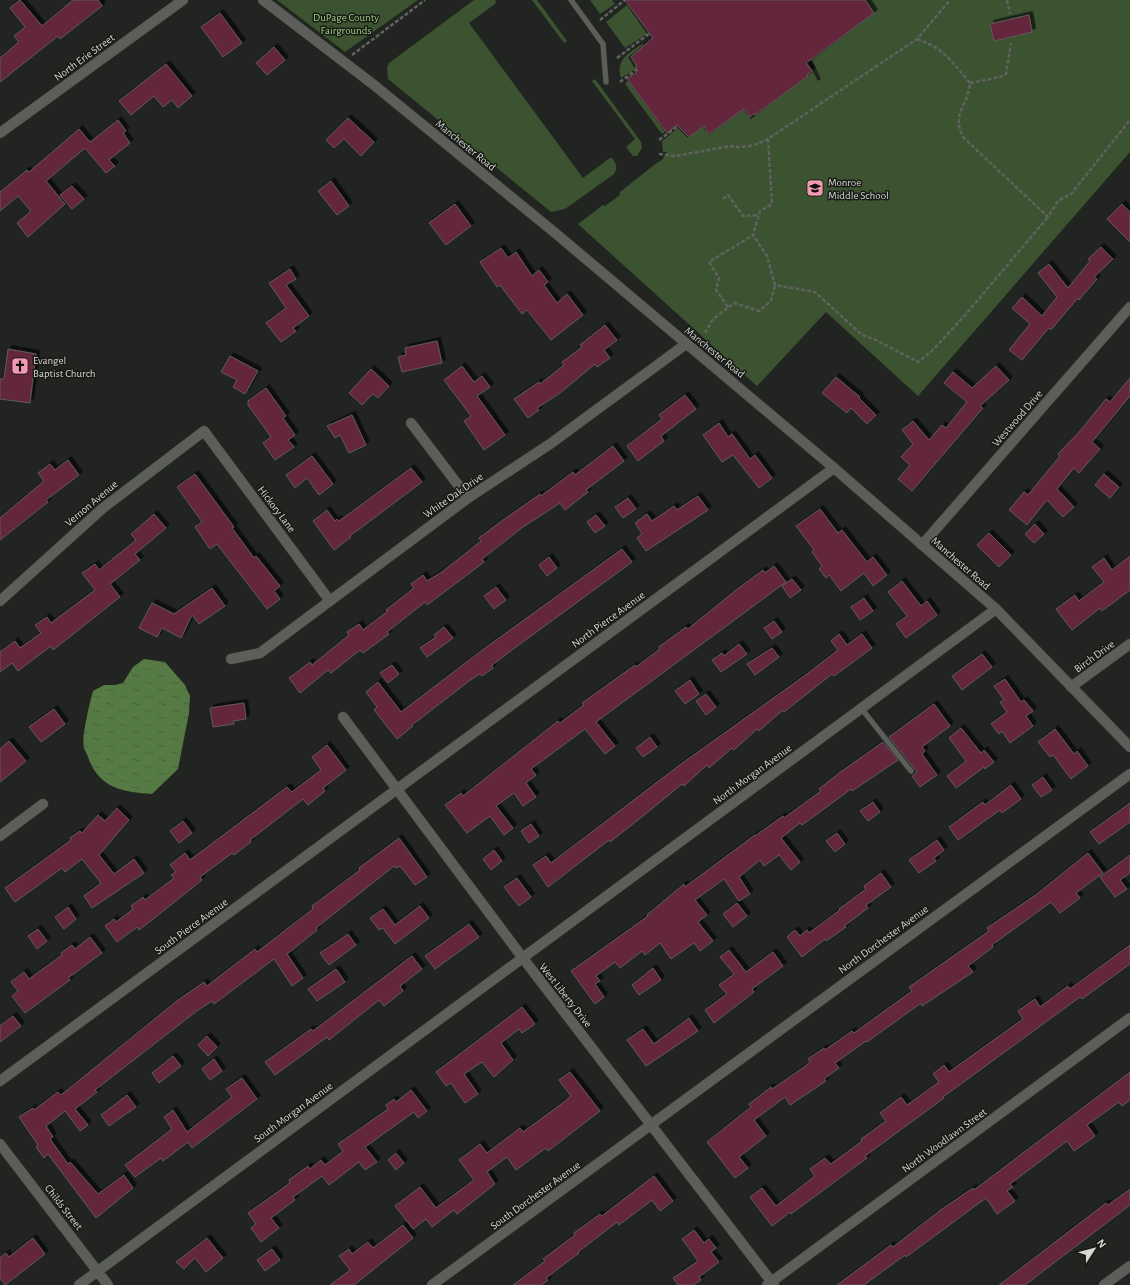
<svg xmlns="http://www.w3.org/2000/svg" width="1130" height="1285" font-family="'Alegreya Sans',sans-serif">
  <defs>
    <pattern id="water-ripples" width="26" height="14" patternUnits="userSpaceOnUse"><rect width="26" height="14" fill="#557a44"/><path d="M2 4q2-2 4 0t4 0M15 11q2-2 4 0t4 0" fill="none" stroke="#4c6042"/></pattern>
    <filter id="shadow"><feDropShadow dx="3.5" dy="-3.5" stdDeviation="0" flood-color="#0009"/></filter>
  </defs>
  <rect width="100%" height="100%" fill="#212420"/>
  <path fill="#3b5330" d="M277 0H418L345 52Z
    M474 0H496L495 4 469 23 583 178 610 158H612C616 163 618 168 614 174L565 209 551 212 388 79 387 68 389 63Z
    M532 0H537L567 41 564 43Z
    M590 0H612L615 4 600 14Z
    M865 0H1130V152L918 396 826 312 757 386 578 224 603 205 605 206 620 195V192C627 187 659 160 662 160L667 152H663L662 141 678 128 688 138 703 127 709 135 743 110 751 119 808 76 807 75 812 71 807 64 808 63 818 81 821 79 812 60 874 13Z
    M627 5 647 34 625 48 606 22Z
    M642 44 644 46 628 57 635 69 621 78C615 60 629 53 642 44Z
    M595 79 641 142 642 148 637 156H633L626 147 635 139 592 81Z
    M628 81 665 132 662 134 625 84Z"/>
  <path fill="url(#water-ripples)" d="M144 659 165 662 185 685 190 696 189 713 178 769 152 794C122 792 99 788 88 757 87 754 85 751 84 748 81 738 90 702 93 691L104 685H115L123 683 133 667Z"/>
  <path fill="#64283c" stroke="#60595b" filter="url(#shadow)" d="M20 0 42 26 73 0H98L102 6 60 39 58 36 0 82V58L19 42 14 36 25 27 10 8Z
    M625 0H865L874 13 806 63 812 71 807 75 808 76 755 115 754 113 750 117 744 109 709 134 704 126 689 137 677 125 667 133 627 79 638 71 635 67 637 66 631 57 653 38Z
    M220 13 242 43 223 57 201 27Z
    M1029 15 1032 32 994 41 990 24Z
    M274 47 285 60 267 75 256 63Z
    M166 64 192 96 178 108 172 100 163 107 154 96 131 115 119 101Z
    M348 118 374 142 361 156 344 139 334 148 326 140Z
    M118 120 126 131 123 133 130 143 109 160 115 166 106 173 85 148 46 181 65 204 28 237 17 223 31 211 18 196 0 211V192L27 170 29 172 79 129 90 142Z
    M331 181 349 206 337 215 318 191Z
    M72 186 84 199 72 209 60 195Z
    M455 204 471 226 446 245 429 223Z
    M1122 204 1130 212V242L1107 219Z
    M1101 247 1113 259 1094 277 1097 279 1079 300 1078 298 1051 330 1049 328 1022 360 1009 350 1030 324 1012 308 1022 297 1042 316 1057 297 1038 273 1049 264 1068 288 1090 261 1088 259Z
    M501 248 508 258 516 252 532 276 539 270 548 282 544 285 557 303 567 294 583 315 551 340 527 310 522 314 500 285 497 287 480 262Z
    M290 269 296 279 286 285 309 316 293 328 296 331 281 342 266 323 286 308 269 283Z
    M605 325 617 340 604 350 610 358 597 367 595 364 560 393 537 408 539 410 528 418 514 399 539 382 540 384 564 365 562 362 582 347 580 345Z
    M437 341 442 363 402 372 398 357 406 355 405 348Z
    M8 349 36 354 30 403 0 399V379H4Z
    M230 356 258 371 245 394 233 387 237 380 221 372Z
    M462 366 474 382 482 376 490 387 477 396 505 435 484 450 464 421 471 416 444 380Z
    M996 366 1009 380 980 406 983 408 912 491 898 479 910 465 901 457 913 444 902 430 913 421 929 440 942 425 946 428 967 402 944 383 953 372 972 388Z
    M371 369 389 386 378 398 373 394 362 405 349 393Z
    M836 377 860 397 859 398 876 415 867 424 851 408 847 413 822 393Z
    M1130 378V396L1092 442 1100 449 1079 473 1074 468 1057 489 1074 507 1063 517 1047 500 1027 525 1009 510 1024 492 1028 495 1060 456 1058 454 1080 431 1106 399 1110 402Z
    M266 388 286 416 283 418 295 435 288 440 294 447 275 460 263 443 271 437 248 405V401Z
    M685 395 696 409 661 436 664 441 638 461 627 446 662 419 659 415Z
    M352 415 366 445 349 453 340 435 335 438 327 426Z
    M719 423 728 437 732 434 750 459 755 455 772 478 759 488 733 455 722 462 703 435Z
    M613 446 624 461 586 490 588 492 565 510 560 503 523 527 482 559 484 562 463 578 427 605 425 602 387 632 389 634 363 653 360 650 331 673 328 670 300 693 289 678 310 662 312 665 349 635 347 632 359 624 363 630 388 611 386 610 414 588 411 584 423 575 427 581 442 572 481 541 479 538 503 520 540 494 541 496 573 472 575 475Z
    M312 456 333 484 319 495 307 478 295 488 286 475Z
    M68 460 79 475 46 500 48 502 0 540V518L44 481 38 473 50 464 55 470Z
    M411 468 422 482 350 536 351 537 334 550 313 521 327 510 335 521 337 519 339 521Z
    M195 474 234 527 232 528 254 558 256 556 280 586 274 591 280 599 267 609 217 544 210 549 195 527 202 522 177 487Z
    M1104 474 1119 487 1110 498 1095 485Z
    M698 496 708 510 646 551 637 538 642 534 635 523 647 514 652 521 674 506 677 510Z
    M628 498 636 509 623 518 615 507Z
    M820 509 838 533 842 530 867 562 873 557 887 575 873 586 864 573 841 591 829 575 826 578 819 569 822 566 812 552 814 550 796 526Z
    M154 514 166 528 135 554 140 560 110 584 120 597 53 650 51 646 18 671 12 663 0 672V652L15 641 20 648 41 633 35 625 47 617 51 623 95 590 82 573 95 564 99 570 136 540 131 534Z
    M596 515 605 526 595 533 587 522Z
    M1035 524 1044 534 1034 543 1025 534Z
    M989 533 1011 555 999 567 977 545Z
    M622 549 632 562 516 647 492 665 493 668 482 676 480 674 469 681 412 725 413 726 397 739 374 710 377 707 366 692 378 682 401 712 481 651Z
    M1130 556V590L1102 611 1100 608 1072 630 1056 609 1075 595 1079 601 1104 582 1092 567 1104 558 1112 570Z
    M549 557 557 568 547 576 539 565Z
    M774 566 786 582 596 722 615 746 605 754 585 729 531 769 536 775 526 783 536 797 523 806 514 793 496 806 513 828 504 835 490 816 467 833 445 805 461 793 463 796 558 721 560 723 584 705 582 703 635 665 636 667 660 649 659 647 671 638 686 627 688 629 736 590 763 570 765 573Z
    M792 579 801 590 790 598 782 586Z
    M902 581 921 606 927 601 937 615 906 638 896 624 907 616 888 592Z
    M496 587 506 600 494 609 484 596Z
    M212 588 225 606 199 624 192 615 181 638 162 628 157 637 139 628 152 603 174 614Z
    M864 598 873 611 860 620 851 607Z
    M774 621 782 632 772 639 764 628Z
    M444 627 453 638 427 657 420 648 436 637 434 635Z
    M839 634 847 645 862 634 872 648 834 676 832 674 784 712 783 710 759 731 757 729 734 750 732 748 709 768 707 765 684 786 682 784 648 812 610 842 609 840 548 887 533 865 546 856 551 863 681 764 807 674 838 650 831 641Z
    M739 644 747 654 721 672 712 660 722 653 724 656Z
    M772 648 779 657 755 675 747 664Z
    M982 654 992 667 962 690 952 676Z
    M392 665 399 674 388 683 380 673Z
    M1005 679 1021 702 1024 700 1033 711 1026 716 1033 726 1010 743 1002 731 999 734 991 724 1007 712 1000 702 1004 700 994 686Z
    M690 680 699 694 685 704 675 691Z
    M706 694 716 707 706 715 696 701Z
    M244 703 246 719 233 721 234 724 213 727 210 708Z
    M934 704 950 726 922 747 925 751 922 754 937 775 920 787 912 776 917 772 889 737Z
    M54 709 65 724 41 742 29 727Z
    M961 728 981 753 984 750 994 762 985 769 984 767 956 788 947 776 966 761 949 738Z
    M1055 729 1074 754 1077 751 1088 766 1071 779 1053 755 1050 757 1038 742Z
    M650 737 657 747 643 757 636 748Z
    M9 741 26 761 0 782V749Z
    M883 742 898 760 852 791 851 789 802 825 800 823 781 838 800 862 791 870 779 855 764 866 760 860 739 877 750 894 739 901 724 879 695 900 707 915 698 922 713 941 700 951 694 943 671 959 660 943 645 955 642 951 620 968 615 962 596 976 600 981 595 984 604 997 595 1004 571 971 648 916 647 915 684 884 685 887 755 835V836L783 816 784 818 821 791 819 789 839 773Z
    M327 745 346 770 323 788 325 791 308 805 303 799 250 840 251 842 234 855 232 853 200 877 202 880 157 916 139 930 137 927 117 942 105 926 114 919 116 922 133 909 131 906 143 897 145 900 174 878 171 875 176 872 170 865 185 853 190 860 287 787 292 792 321 770 312 757Z
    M1043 777 1052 790 1041 797 1032 785Z
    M1011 785 1021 799 1002 813 1000 810 958 840 949 827 983 802 985 805Z
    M873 802 880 812 868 821 860 811Z
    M1130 803V822L1099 844 1090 832Z
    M117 808 129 820 99 855 114 874 134 859 144 873 92 908 84 896 101 883 82 859 65 872 62 868 15 902 5 888 71 840 70 838 80 831 82 833 98 815 105 821Z
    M183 821 192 833 179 843 170 831Z
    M531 824 539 836 529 843 521 831Z
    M837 833 845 844 835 852 826 841Z
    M399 838 427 877 415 885 400 866 396 868 394 866 316 928 317 930 287 954 303 978 292 986 274 959 214 1004 212 1001 198 1010 95 1090 97 1092 75 1109 88 1125 80 1131 65 1111 46 1126 53 1137 50 1139 68 1164 70 1162 98 1194 124 1175 133 1188 96 1218 48 1154 44 1158 36 1147 38 1145 19 1117 33 1108 34 1110 58 1092 61 1095 178 1000 204 982 207 986 255 949 257 952 313 909 312 906 360 870 359 868Z
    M937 840 944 850 934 858 936 861 919 873 909 860Z
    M494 850 502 861 491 870 483 859Z
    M1088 853 1103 873 1076 893 1080 898 1060 913 1051 902 992 945 993 947 968 966 973 972 922 1006 921 1003 867 1042 866 1041 835 1063 839 1068 824 1079 826 1081 790 1105 785 1097 754 1120 766 1136 739 1157 748 1168 735 1178 707 1142 751 1107 749 1104 771 1087 772 1089 804 1067 810 1062 808 1059 824 1048 825 1050 852 1031 854 1033 912 991 909 987 989 931 987 928 1037 894Z
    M1130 855V873L1120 880 1127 889 1115 897 1100 877Z
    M881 873 891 887 866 905 868 908 844 926 846 927 826 941 825 939 802 957 787 937 795 930 800 936 807 930 809 933 840 910 839 909 866 889 864 886Z
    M517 878 531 897 519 906 504 887Z
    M737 903 747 916 733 927 723 914Z
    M420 906 429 918 395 944 383 928 379 930 370 918 383 909 395 925Z
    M68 907 76 919 64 929 55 917Z
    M469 924 479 937 435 969 425 956Z
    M38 929 47 941 37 949 28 936Z
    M348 934 356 945 329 965 320 953Z
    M90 937 102 953 68 978 70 980 25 1013 12 996 18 991 11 982 24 972 29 979 62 955 61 953 72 945 75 949Z
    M1130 945V964L1082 999 1080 997 943 1097 944 1098 865 1156 867 1158 791 1214 790 1212 772 1226 750 1197 762 1188 776 1206 815 1176 810 1169 825 1158 831 1164 862 1141 861 1139 886 1121 880 1113 901 1097 907 1105 939 1082 933 1074 944 1065 949 1072 1023 1019 1018 1011 1035 999 1040 1007 1068 986 1070 989Z
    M729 950 746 972 773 952 783 966 752 989 754 992 714 1023 705 1010 727 994 719 985 734 974 720 957Z
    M412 956 422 969 400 986 403 991 384 1006 379 1000 329 1040 327 1037 275 1075 265 1062 311 1029 313 1031Z
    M653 968 661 980 639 995 632 985Z
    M336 969 345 982 317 1001 308 989Z
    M522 1007 535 1024 522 1033 519 1029 501 1043 513 1060 494 1077 482 1062 464 1074 478 1094 465 1103 451 1083 446 1086 436 1072Z
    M13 1016 21 1026 0 1042V1026Z
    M689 1018 698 1031 646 1066 627 1040 643 1029 654 1044Z
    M207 1036 217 1047 208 1056 198 1045Z
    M173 1056 181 1066 159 1083 152 1073Z
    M214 1059 222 1071 210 1080 202 1069Z
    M570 1072 600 1111 548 1151 546 1148 516 1170 507 1157 487 1172 495 1184 457 1214 454 1210 432 1227 426 1219 413 1229 395 1206 420 1187 436 1208 474 1180 459 1160 480 1144 487 1153 520 1128 523 1132 564 1102 571 1096 559 1080Z
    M1130 1072V1100L1122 1106 1119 1102 1087 1125 1095 1136 1074 1151 1067 1141 1010 1184 1013 1187 1007 1191 1015 1201 997 1214 986 1198 906 1257 905 1255 864 1285H837L891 1245 893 1247 942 1209 973 1188 974 1190Z
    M242 1078 257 1099 192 1148 188 1142 163 1161 161 1158 135 1177 125 1165 172 1129 164 1117 173 1110 187 1132 232 1097 226 1089Z
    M411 1090 427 1111 418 1118 414 1112 365 1147 377 1162 365 1170 359 1162 329 1185 322 1176 293 1197 295 1200 271 1218 279 1228 261 1242 251 1228 256 1224 248 1213 290 1183 289 1180 308 1166 310 1169 321 1160 325 1165 343 1151 338 1144 388 1109 386 1105 394 1099 396 1102Z
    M127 1095 136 1107 109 1126 101 1115Z
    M396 1153 404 1163 396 1170 388 1160Z
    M654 1176 673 1201 660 1211 652 1200 619 1225 617 1222 578 1252 579 1253 546 1278 548 1280 541 1285H513L545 1261 543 1259 575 1235 574 1233 600 1214 602 1216Z
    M1130 1189V1205L1025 1285H999L1106 1203 1108 1205Z
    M403 1225 413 1238 354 1285H330L350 1270 339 1256 349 1249 352 1254 368 1242 373 1248Z
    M694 1230 704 1243 709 1239 716 1248 711 1252 719 1262 699 1277 701 1280 693 1285H678L673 1278 698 1261 682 1239Z
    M33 1238 45 1254 5 1285 0 1278V1258L6 1253 9 1257Z
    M207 1238 223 1258 206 1272 195 1258 184 1269 176 1262Z
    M272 1249 280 1260 265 1271 257 1260Z"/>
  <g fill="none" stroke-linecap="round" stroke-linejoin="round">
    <g stroke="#3c3e3a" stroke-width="6">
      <path id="lane" d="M571 0 603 44 606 82
        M861 708 911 771"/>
    </g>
    <g stroke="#3c3e3a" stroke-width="11">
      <path id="street" d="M0 133 183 0
        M411 423 468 498
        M922 545 1130 307
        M0 601 103 508 204 431 330 601
        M231 659 260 653 468 498 550 444 686 344
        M1071 687 1130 644
        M343 717 522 957 774 1285
        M0 836 43 804
        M0 1081 834 468
        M0 1144 108 1285
        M79 1285 996 609
        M432 1285 1130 774
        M767 1285 1130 1018
        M1104 1285 1130 1266"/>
    </g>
    <g stroke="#3c3e3a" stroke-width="11">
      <path id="secondary" d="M263 0 374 85 554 232 834 468 996 609 1130 747"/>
    </g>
    <path stroke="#5f625e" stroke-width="2.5" stroke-dasharray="4 2" stroke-linecap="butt" d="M1007 0 1010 14
      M600 20 625 0
      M917 39C944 48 952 62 970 83 968 106 950 115 964 138L1048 217 1058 201 1071 194 1130 120
      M352 55 425 0
      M617 58 650 33
      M620 82 637 69
      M970 83 1000 77 1006 74 1011 43
      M768 139 772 204 760 211 753 235 767 256 775 285 815 292 862 335 876 340 918 362 932 351 966 314 1048 217
      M659 140 678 126
      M659 154 675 156 731 146C743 149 757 145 768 139L917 39 950 0
      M723 199 728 195 743 216 759 215
      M728 307 716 290 719 278 709 262 753 235
      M705 333 713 319 734 303 759 311 771 301 775 285"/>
    <use href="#lane" stroke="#5b5e59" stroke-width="5"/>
    <use href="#street" stroke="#5b5e59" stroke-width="10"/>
    <use href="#secondary" stroke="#5b5e59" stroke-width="10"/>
  </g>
  <defs>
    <g id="school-square" transform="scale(0.9)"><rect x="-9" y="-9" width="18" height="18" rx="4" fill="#f19ab2" stroke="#181a16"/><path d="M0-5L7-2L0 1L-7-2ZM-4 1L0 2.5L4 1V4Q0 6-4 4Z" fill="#111"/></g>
    <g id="church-square" transform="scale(0.9)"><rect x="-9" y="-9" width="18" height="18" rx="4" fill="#f19ab2" stroke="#181a16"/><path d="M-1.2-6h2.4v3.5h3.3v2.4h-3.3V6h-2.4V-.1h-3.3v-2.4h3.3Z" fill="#111"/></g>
  </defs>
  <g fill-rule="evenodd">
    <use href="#school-square" x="815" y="188"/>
    <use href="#church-square" x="20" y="366"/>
  </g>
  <g text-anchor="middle" stroke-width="3" stroke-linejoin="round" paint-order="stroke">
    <g font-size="11" fill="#9bd183" stroke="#181a16">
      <text x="346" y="21">DuPage County<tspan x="346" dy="13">Fairgrounds</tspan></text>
    </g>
    <g font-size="11" fill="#d6d8d5" stroke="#181a16">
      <text transform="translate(84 57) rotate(-36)" y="4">North Erie Street</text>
      <text transform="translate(466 145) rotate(39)" y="4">Manchester Road</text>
      <text transform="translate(715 352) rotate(39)" y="4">Manchester Road</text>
      <text transform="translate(1017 418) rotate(-49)" y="4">Westwood Drive</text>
      <text transform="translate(453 495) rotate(-35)" y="4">White Oak Drive</text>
      <text transform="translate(91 503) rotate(-40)" y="4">Vernon Avenue</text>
      <text transform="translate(277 509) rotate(53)" y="4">Hickory Lane</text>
      <text transform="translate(961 563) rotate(41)" y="4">Manchester Road</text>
      <text transform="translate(608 619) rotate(-36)" y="4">North Pierce Avenue</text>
      <text transform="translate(1094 656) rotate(-36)" y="4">Birch Drive</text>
      <text transform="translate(752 774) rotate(-36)" y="4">North Morgan Avenue</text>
      <text transform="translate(191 926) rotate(-36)" y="4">South Pierce Avenue</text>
      <text transform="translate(883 939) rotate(-36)" y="4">North Dorchester Avenue</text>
      <text transform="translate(566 995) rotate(52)" y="4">West Liberty Drive</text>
      <text transform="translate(293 1112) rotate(-36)" y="4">South Morgan Avenue</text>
      <text transform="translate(944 1140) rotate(-36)" y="4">North Woodlawn Street</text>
      <text transform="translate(535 1195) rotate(-36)" y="4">South Dorchester Avenue</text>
      <text transform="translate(64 1207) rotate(52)" y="4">Childs Street</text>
    </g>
    <g font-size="11" fill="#d6d8d5" stroke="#181a16" text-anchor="start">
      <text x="828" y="186">Monroe<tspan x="828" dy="13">Middle School</tspan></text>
      <text x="33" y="364">Evangel<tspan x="33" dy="13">Baptist Church</tspan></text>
    </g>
  </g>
  <g transform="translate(1094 1249) rotate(54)" stroke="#181a16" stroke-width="3" paint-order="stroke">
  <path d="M0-3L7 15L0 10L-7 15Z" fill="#d6d8d5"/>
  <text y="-6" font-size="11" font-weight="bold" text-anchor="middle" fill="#d6d8d5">N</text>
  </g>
</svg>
